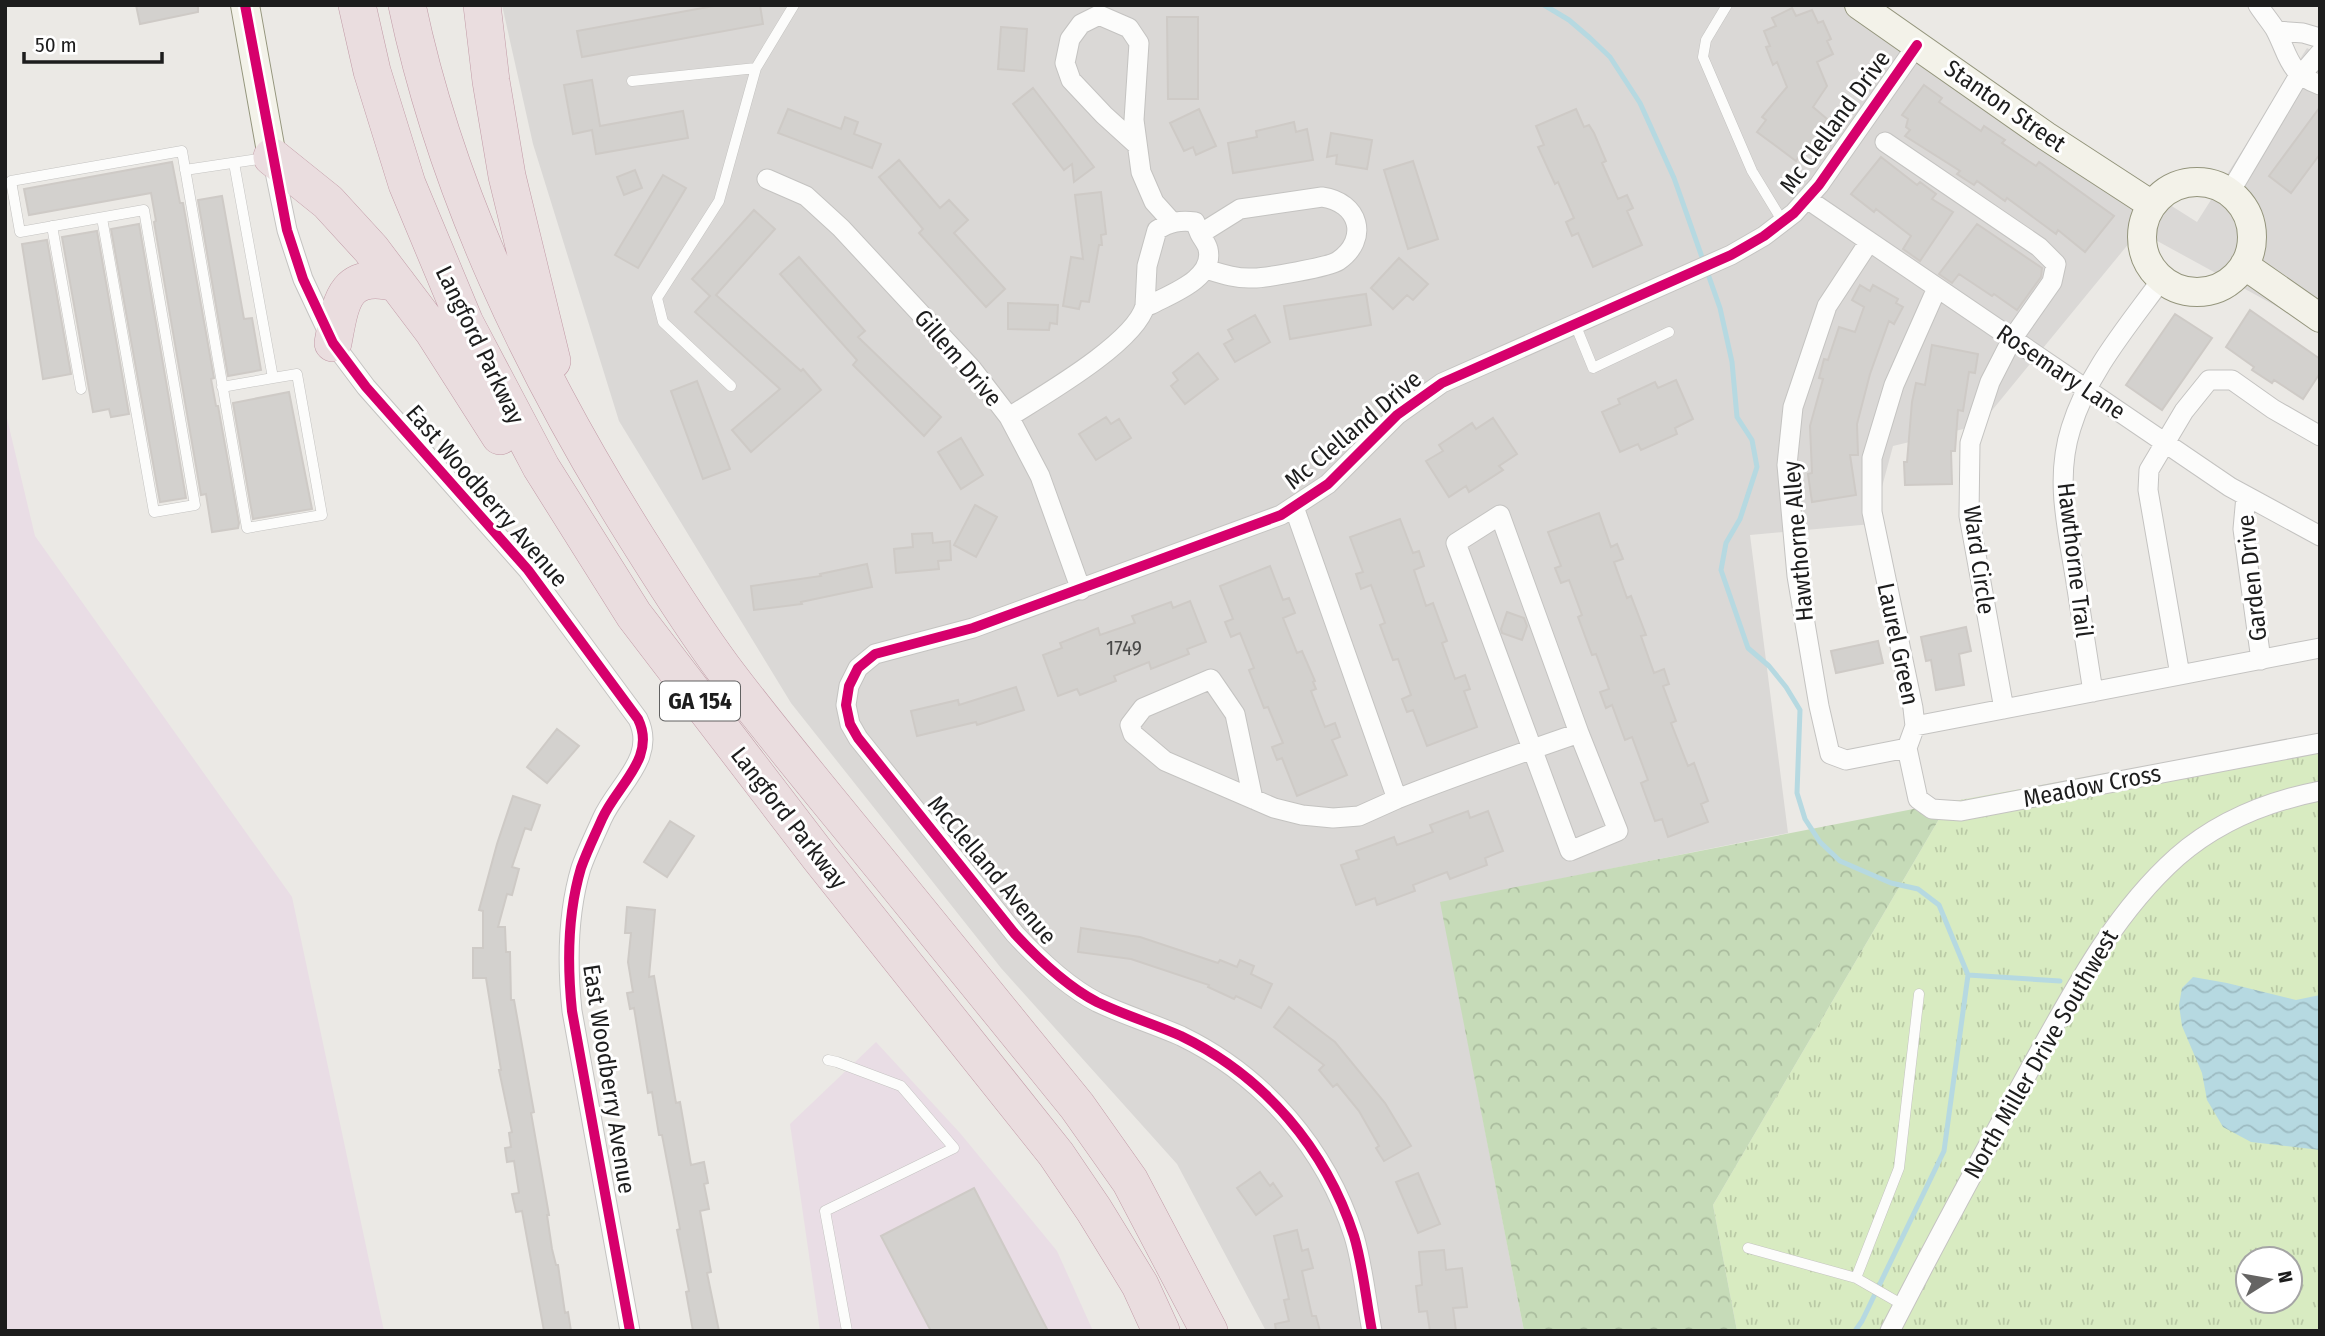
<svg xmlns="http://www.w3.org/2000/svg" width="2325" height="1336" font-family="'Fira Sans Condensed',sans-serif">
  <defs>
    <pattern id="grass-tufts" width="24" height="20" patternUnits="userSpaceOnUse" patternTransform="scale(1.75)"><rect width="24" height="20" fill="#d8ebc1"/><path d="M3 7l-1-3M5 7V3M7 7l1-3M15 17l-1-3M17 17v-4M19 17l1-3" fill="none" stroke="#b9c9a5"/></pattern>
    <pattern id="forest-crowns" width="20" height="18" patternUnits="userSpaceOnUse" patternTransform="scale(1.75)"><rect width="20" height="18" fill="#c6dbb8"/><path d="M2 6a3 3 0 1 1 6 0M12 15a3 3 0 1 1 6 0" fill="none" stroke="#aabc9e"/></pattern>
    <pattern id="water-waves" width="16" height="10" patternUnits="userSpaceOnUse" patternTransform="scale(1.75)"><rect width="16" height="10" fill="#b6d9e1"/><path d="M0 5q4-4 8 0t8 0" fill="none" stroke="#9cbac1"/></pattern>
  </defs>
  <rect width="100%" height="100%" fill="#ebe9e5"/>
  <path fill="#dad8d6" d="M502 5H1850L1901 35 2197 222 2307 48 2320 55V330L2139 231 1980 425 1893 446 1872 524 1750 535 1788 833 1441 903 1524 1331H1266L1177 1164 1001 968 791 703 619 421 533 144Z"/>
  <path fill="#e9dde5" d="M5 410 35 536 292 897 384 1331H5Z
    M876 1042 960 1133 1057 1251 1093 1331H820L790 1124Z"/>
  <path fill="url(#grass-tufts)" fill-rule="evenodd" d="M2320 734V1331H1737L1713 1205 1949 802ZM2248 1259H2290V1301H2248Z"/>
  <path fill="url(#forest-crowns)" d="M1949 802 1713 1205 1737 1331H1524L1440 902Z"/>
  <path fill="url(#water-waves)" d="M2193 977 2227 983 2296 1000 2320 995V1150L2251 1142 2223 1127 2207 1100 2202 1073 2182 1026 2179 1005 2182 988Z"/>
  <g fill="none" stroke-linecap="round" stroke-linejoin="round">
    <path stroke="#b6d9e1" stroke-width="5" d="M1544 5 1569 20 1590 38 1610 57 1640 103 1674 178 1720 308 1732 362 1737 417 1752 440 1757 467 1740 519 1726 543 1721 570 1748 648 1769 666 1786 687 1800 710 1797 793 1805 819 1820 842 1840 861 1891 883 1918 889 1939 905 1968 975 1944 1151 1862 1321 1855 1331
      M1968 975 2060 981"/>
  </g>
  <path fill="#d3d1ce" stroke="#cecac6" stroke-width="2" d="M136 5H198V12L140 24Z
    M719 5H760L763 24 582 57 577 31Z
    M1792 8 1796 16 1812 10 1818 23 1823 21 1831 39 1827 41 1833 54 1817 62 1827 86 1813 107 1827 119 1808 150 1805 147 1796 161 1757 132 1766 120 1762 117 1787 87 1777 62 1773 65 1766 47 1770 46 1764 31 1776 26 1772 18Z
    M1167 17H1198V99H1168Z
    M1001 27 1027 29 1024 71 998 69Z
    M592 80 600 126 683 111 688 138 596 154 592 130 573 134 564 85Z
    M1924 85 1942 98 1939 102 1981 131 1984 126 2005 140 2002 143 2036 166 2039 162 2114 216 2085 252 2058 230 2056 234 2007 198 2005 201 1977 181 1974 185 1957 174 1960 171 1905 136 1910 130 1906 127 1908 119 1902 115Z
    M1033 88 1094 167 1074 182 1072 164 1064 170 1013 104Z
    M2320 107V154L2291 193 2269 176Z
    M788 109 841 129 845 117 858 122 854 134 881 144 872 168 778 133Z
    M1199 109 1216 146 1196 155 1193 147 1184 151 1170 123Z
    M1576 109 1584 127 1589 125 1594 133 1606 161 1602 163 1618 199 1627 195 1633 208 1627 211 1642 245 1593 267 1578 233 1572 236 1566 222 1574 218 1558 182 1555 184 1538 147 1544 145 1536 126Z
    M1294 122 1296 132 1307 129 1313 160 1233 173 1228 143 1257 137 1256 131Z
    M1331 133 1372 140 1367 169 1336 164 1337 155 1327 157Z
    M1881 157 1917 185 1920 182 1936 194 1932 199 1953 212 1920 261 1903 249 1911 236 1876 209 1874 212 1851 194Z
    M899 160 940 208 949 200 968 220 954 233 1005 289 986 307 919 233 923 229 879 177Z
    M1413 161 1438 239 1408 249 1384 170Z
    M172 162 180 203H183L214 378 211 379 216 406H218L239 523 238 528 212 532 206 494 201 495 154 222 156 221 151 193 29 215 24 189Z
    M635 170 642 188 624 195 617 177Z
    M663 175 686 188 638 268 615 255Z
    M1101 192 1106 234 1101 235 1102 245H1099L1089 302 1081 301 1079 309 1063 306 1071 257 1083 259 1075 195Z
    M222 196 244 319 252 318 261 370 228 376 198 200Z
    M754 210 775 229 716 295 801 371 803 369 821 390 751 452 732 430 780 389 695 312 710 296 692 279Z
    M139 224 186 498 160 502 111 229Z
    M1977 224 2042 268 2041 277 2017 310 1994 294 1992 296 1959 274 1952 283 1939 274Z
    M97 231 129 414 111 417 109 409 93 412 62 237Z
    M47 240 71 374 43 379 22 244Z
    M799 257 865 331 858 337 941 417 924 436 853 365 857 360 780 274Z
    M1399 258 1428 284 1413 300 1407 295 1393 309 1371 288Z
    M1860 285 1870 291 1873 285 1898 299 1896 303 1903 307 1894 324 1889 321 1870 374 1857 424 1858 455H1850L1856 495 1812 502 1808 474 1812 473 1810 426 1823 379 1819 378 1824 359 1828 360 1839 327 1855 332 1864 307 1852 300Z
    M1366 294 1371 325 1290 339 1284 306Z
    M1008 303 1058 305 1057 324 1050 323 1049 330 1008 329Z
    M2250 310 2320 359V373L2303 399 2274 380 2272 383 2252 370 2254 367 2226 347Z
    M2175 314 2212 338 2162 410 2126 385Z
    M1255 315 1270 342 1235 362 1224 344 1233 339 1228 330Z
    M1932 345 1978 354 1975 373 1969 372 1963 411 1958 410 1955 451H1951L1952 484 1905 485 1904 462H1907L1912 402 1916 383 1925 385Z
    M1198 353 1218 379 1185 404 1171 386 1178 380 1173 373Z
    M1676 380 1693 419 1675 428 1677 434 1641 450 1638 444 1620 452 1602 412 1620 404 1618 399 1655 382 1658 388Z
    M697 381 730 469 703 479 671 391Z
    M289 392 312 509 253 519 233 403Z
    M1106 417 1111 424 1119 419 1131 438 1096 460 1079 434Z
    M1493 418 1517 454 1499 466 1503 470 1469 492 1466 486 1449 497 1426 461 1443 451 1439 445 1472 423 1476 429Z
    M961 438 983 475 961 489 938 452Z
    M975 505 997 517 976 557 954 545Z
    M1599 513 1611 547 1617 544 1623 559 1614 562 1627 598 1631 596 1646 635 1641 636 1654 673 1664 669 1669 684 1663 686 1676 721 1671 723 1688 766 1694 763 1708 801 1701 804 1708 822 1668 837 1662 819 1655 821 1641 783 1648 780 1632 737 1625 740 1612 705 1606 708 1600 692 1609 689 1596 654 1592 655 1578 617 1582 615 1569 580 1561 583 1555 568 1561 566 1548 532Z
    M1400 519 1413 553 1419 551 1424 566 1414 570 1426 606 1433 603 1447 641 1442 643 1455 679 1465 675 1470 689 1464 691 1477 727 1427 746 1413 710 1407 712 1402 699 1411 695 1398 659 1393 660 1380 625 1385 623 1371 585 1361 589 1356 574 1363 572 1350 537Z
    M932 533 933 543 950 541 951 560 938 561 939 569 896 573 894 549 913 547 912 534Z
    M867 564 872 587 801 602 802 604 754 610 751 586 821 576 820 574Z
    M1270 566 1283 600 1289 598 1295 613 1283 618 1297 653 1302 651 1315 681 1313 682 1316 689 1311 691 1325 727 1335 723 1340 737 1332 740 1347 775 1297 796 1282 758 1277 760 1272 747 1283 743 1268 707 1264 708 1249 670 1254 668 1240 633 1231 637 1225 622 1233 619 1220 586Z
    M1190 601 1206 642 1187 649 1189 654 1151 669 1149 662 1114 676 1116 681 1080 695 1077 689 1058 696 1043 655 1062 648 1060 643 1098 628 1100 635 1135 623 1132 616 1171 602 1173 608Z
    M1507 612 1524 618 1527 626 1522 640 1502 633 1501 629Z
    M1966 627 1971 651 1959 654 1964 685 1936 690 1931 660 1926 661 1921 637Z
    M1878 641 1883 663 1836 673 1831 651Z
    M1016 687 1024 710 977 725 976 722 917 736 911 711 958 700 959 705Z
    M557 729 579 746 547 783 527 767Z
    M513 796 540 805 531 830 525 828 512 867 519 869 512 895 507 894 498 927H505L506 952H510L511 1000H514L534 1112 531 1113 549 1215H547L552 1249 556 1265H558L565 1313 568 1312 571 1331H544L522 1211 516 1212 512 1194 519 1193 514 1161 507 1162 505 1148 511 1147 509 1133 512 1132 499 1070H501L486 978H473V948H483V911L479 910 497 844Z
    M1468 811 1470 818 1488 811 1503 851 1485 858 1487 865 1450 879 1447 872 1413 885 1415 891 1377 905 1375 898 1356 905 1341 865 1359 859 1356 851 1394 837 1397 845 1433 832 1430 825Z
    M670 821 694 836 667 877 644 862Z
    M627 907 655 910 649 977 654 976 676 1103 680 1102 691 1165 704 1162 708 1183 704 1184 709 1209 700 1211 711 1272 707 1273 719 1331H693L686 1292 689 1291 677 1230 680 1229 662 1135H659L652 1092 648 1093 634 1008 630 1009 627 993 633 992 628 962 631 933H625Z
    M1081 928 1140 937 1218 963 1220 960 1237 967 1240 960 1254 966 1251 974 1272 984 1261 1008 1236 996 1234 999 1208 987 1209 985 1131 959 1078 952Z
    M1289 1007 1335 1042 1385 1103 1411 1146 1384 1161 1376 1148 1379 1146 1359 1111 1337 1084 1333 1087 1319 1070 1324 1065 1274 1027Z
    M1260 1172 1270 1186 1273 1183 1282 1196 1256 1215 1237 1188Z
    M1418 1173 1440 1224 1418 1233 1396 1182Z
    M974 1188 1048 1331H931L881 1236Z
    M1297 1230 1302 1251 1308 1249 1313 1268 1302 1271 1312 1316H1316L1320 1331H1276L1275 1324 1289 1321 1284 1300 1289 1299 1274 1236Z
    M1444 1250 1446 1270 1462 1268 1467 1307 1453 1308 1456 1331H1430L1427 1311 1419 1312 1416 1286 1422 1285 1419 1252Z"/>
  <g fill="none" stroke-linecap="round" stroke-linejoin="round">
    <g stroke="#c4c3c1" stroke-width="11">
      <path id="lane" d="M1727 5 1706 40 1703 57 1752 171 1783 222
        M632 81 756 68
        M185 170 265 158
        M102 218 154 512 195 505 144 210 20 232 11 181 182 151 247 528 322 515 297 374 273 378 234 163
        M52 226 81 389
        M1575 324 1593 368 1669 332
        M731 386 663 322 657 298 719 201 756 68 794 5
        M222 387 273 378
        M828 1060 837 1062 901 1086 954 1148 825 1211 847 1331
        M1748 1248 1856 1278 1903 1305
        M1856 1278 1899 1168 1919 994"/>
    </g>
    <g stroke="#c4c3c1" stroke-width="21">
      <path id="street" d="M2258 5C2263 13 2270 21 2275 29 2289 55 2287 73 2320 85
        M2276 31 2303 33 2320 38
        M1885 142 2039 247 2056 264 2052 282 2012 339 1990 382 1970 443 1969 516 2004 709
        M1137 145 1104 115 1071 80 1065 63 1070 39 1081 24 1099 15 1129 28 1139 43 1134 120 1141 172 1154 202 1172 222
        M273 162 287 230 303 279 333 343 366 387 528 570 638 719C657 758 617 785 602 819 595 835 587 851 581 868 567 915 567 963 572 1011L630 1331
        M767 179 806 196 841 228 972 369 1009 417 1040 476 1081 590
        M2230 192 2295 82 2320 53
        M1807 199 2230 487 2320 536
        M1869 242 1827 306 1793 407 1787 465 1797 576 1819 706 1830 754 1846 760 1907 748
        M1937 288 1894 385 1872 458V512L1913 708 1915 726 1907 748 1918 799 1932 809 1961 811 2320 743
        M1145 306 1147 266 1157 230C1170 222 1180 220 1195 222L1200 234
        M1009 417C1042 396 1135 343 1145 306L1150 305C1170 294 1215 279 1208 249 1207 244 1202 238 1200 234L1240 209 1322 197C1359 202 1370 239 1338 261 1329 267 1266 278 1253 278 1237 279 1222 274 1206 269
        M2246 496 2243 529 2261 660
        M2180 675 2148 490 2149 470 2184 411 2209 380H2232L2273 409 2320 436
        M2093 692C2087 653 2081 615 2075 576 2067 526 2055 478 2071 428 2088 372 2128 326 2162 279
        M1915 726 2320 648
        M1253 799 1235 714 1211 679 1143 708 1130 725 1133 734 1165 761 1274 808 1302 815 1333 818 1359 816 1397 799 1294 507
        M1397 799C1457 775 1518 754 1579 733L1500 515 1456 543 1570 851 1618 831 1579 733
        M1372 1331C1366 1300 1363 1266 1354 1236 1326 1149 1264 1076 1181 1036 1154 1024 1124 1015 1097 1002 1066 986 1039 960 1015 934L858 738 850 724 846 705 849 686 858 668 875 654 973 628 1281 515 1328 484 1397 415 1442 383 1731 255 1764 236 1794 213 1819 185 1917 45
        M1890 1331C1935 1243 1982 1156 2030 1069 2072 994 2112 915 2177 857 2217 822 2269 801 2320 791"/>
    </g>
    <g stroke="#94957c" stroke-width="30">
      <path id="secondary" d="M245 5 272 157
        M1859 5 2046 136 2152 205
        M2142 237a55 55 0 1 1 110 0a55 55 0 1 1-110 0Z
        M2244 265 2320 318"/>
    </g>
    <g stroke="#c29ba7" stroke-width="38">
      <path id="highway" d="M357 5 372 71 407 184 465 323 541 467 634 615 820 858 1056 1154 1094 1210 1140 1285 1161 1331
        M407 5C447 194 532 370 633 532 662 578 691 625 723 668 765 724 810 778 854 832 929 923 1003 1015 1077 1106L1130 1181 1209 1331
        M482 5 491 81 507 176 552 361
        M272 157 328 202 371 249 433 331 500 436
        M333 343C341 300 344 270 397 283"/>
    </g>
    <use href="#lane" stroke="#fcfcfb" stroke-width="10"/>
    <use href="#street" stroke="#fcfcfb" stroke-width="19"/>
    <use href="#secondary" stroke="#f3f2e9" stroke-width="28"/>
    <use href="#highway" stroke="#eadddf" stroke-width="37"/>
    <g stroke="#fff" stroke-width="15">
      <path id="cycleway" d="M245 5 287 230 303 279 333 343 366 387 528 570 638 719C657 758 617 785 602 819 595 835 587 851 581 868 567 915 567 963 572 1011L630 1331
        M1372 1331C1366 1300 1363 1266 1354 1236 1326 1149 1264 1076 1181 1036 1154 1024 1124 1015 1097 1002 1066 986 1039 960 1015 934L858 738 850 724 846 705 849 686 858 668 875 654 973 628 1281 515 1328 484 1397 415 1442 383 1731 255 1764 236 1794 213 1819 185 1917 45"/>
    </g>
    <use href="#cycleway" stroke="#d6006c" stroke-width="10"/>
  </g>
  <g text-anchor="middle" stroke-width="6" stroke-linejoin="round" paint-order="stroke">
    <g font-size="21" fill="#4a4a49">
      <text x="1124" y="655">1749</text>
    </g>
    <rect fill="#fff" stroke="#616161" stroke-width="2" x="660" y="681.5" width="80" height="39" rx="5"/>
    <g font-size="23" font-weight="bold" fill="#1d1d1d">
      <text x="700" y="709">GA 154</text>
    </g>
    <g font-size="24" fill="#1d1d1d" stroke="#fff">
      <text transform="translate(2005 106) rotate(35)" y="8">Stanton Street</text>
      <text transform="translate(1835 122) rotate(-54)" y="8">Mc Clelland Drive</text>
      <text transform="translate(480 345) rotate(64)" y="8">Langford Parkway</text>
      <text transform="translate(958 358) rotate(49)" y="8">Gillem Drive</text>
      <text transform="translate(2061 372) rotate(34)" y="8">Rosemary Lane</text>
      <text transform="translate(1353 430) rotate(-40)" y="8">Mc Clelland Drive</text>
      <text transform="translate(487 496) rotate(49)" y="8">East Woodberry Avenue</text>
      <text transform="translate(1798 541) rotate(-95)" y="8">Hawthorne Alley</text>
      <text transform="translate(1979 560) rotate(82)" y="8">Ward Circle</text>
      <text transform="translate(2075 560) rotate(83)" y="8">Hawthorne Trail</text>
      <text transform="translate(2252 578) rotate(-96)" y="8">Garden Drive</text>
      <text transform="translate(1898 644) rotate(78)" y="8">Laurel Green</text>
      <text transform="translate(2092 786) rotate(-11)" y="8">Meadow Cross</text>
      <text transform="translate(789 818) rotate(52)" y="8">Langford Parkway</text>
      <text transform="translate(992 870) rotate(50)" y="8">McClelland Avenue</text>
      <text transform="translate(2041 1054) rotate(-60)" y="8">North Miller Drive Southwest</text>
      <text transform="translate(609 1079) rotate(81)" y="8">East Woodberry Avenue</text>
    </g>
  </g>
  <rect width="2325" height="1336" fill="none" stroke="#1d1d1d" stroke-width="14"/>
  <g transform="translate(2269 1280) rotate(79)"><circle r="33" fill="#ffffff" stroke="#a5a5a5" stroke-width="2"/>
  <path d="M0-5L12 26L0 18L-12 26Z" fill="#656463"/>
  <text y="-10" font-size="19" font-weight="bold" text-anchor="middle" fill="#1d1d1d">N</text>
  </g>
  <path d="M24 52v10h138v-10" fill="none" stroke="#1d1d1d" stroke-width="3.5"/>
  <text x="35" y="52" font-size="21" fill="#1d1d1d" stroke="#ffffff" stroke-width="5" paint-order="stroke">50 m</text>
</svg>
